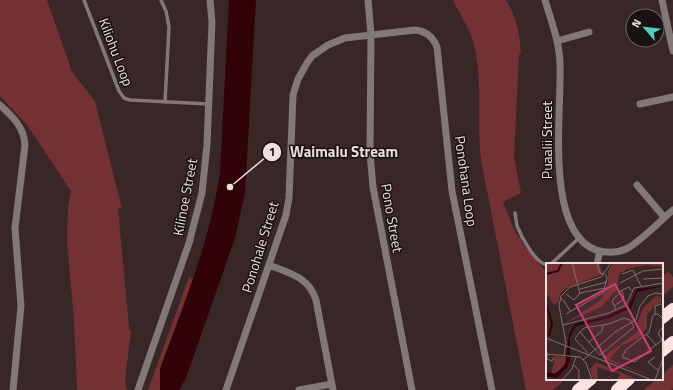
<svg xmlns="http://www.w3.org/2000/svg" width="673" height="390" font-family="'Titillium Web',sans-serif">
  <rect width="100%" height="100%" fill="#392626"/>
  <path fill="#743133" d="M0 0H47L72 72 95 101 122 208H118L129 328 131 331 125 380 127 390H77L74 320 67 242 68 208 71 191 27 125 0 96Z
    M453 0H506C516 15 520 35 521 53L519 55 514 157 521 193 503 202 514 229 526 248 547 273V379H566L553 390H526L481 160C476 121 484 80 473 41 469 28 459 13 453 0Z
    M668 271 673 277V287L662 296V277Z
    M189 277 193 279 160 369V390H148Z
    M673 365V388L671 390H643L657 379H662V375Z"/>
  <path fill="#310207" d="M229 0H256L245 193 235 238 186 378 179 390H160V369C184 304 210 241 220 173Z"/>
  <g fill="none" stroke-linecap="round" stroke-linejoin="round">
    <path stroke="#827878" stroke-width="3.5" d="M84 0 119 91 124 98 130 100 209 104
      M161 0 166 11 169 27 165 102
      M515 213C516 217 516 222 517 226 521 236 535 263 547 265
      M551 264 579 238"/>
    <path stroke="#827878" stroke-width="7" d="M368 0 371 34 370 153 373 187 412 390
      M545 0C551 21 560 43 560 65 562 110 544 231 596 250 606 253 617 253 626 249 639 243 661 220 673 210
      M662 0 673 51
      M557 41 589 32
      M640 104 673 97
      M0 105C13 117 24 127 25 145L15 228 21 306 13 390
      M637 185 664 217
      M597 264 600 251
      M269 265C289 273 309 277 316 300L333 390
      M138 390 189 243 202 193 207 145 212 22 210 0
      M226 390 286 215 289 198 293 95 298 79 307 63 312 56 328 45 345 38 415 30C426 31 433 37 437 47L452 191 492 390
      M299 390 332 384"/>
    <path stroke="#fce3e2" stroke-width="12" d="M662 318 673 309
      M662 351 673 342
      M578 390 591 379
      M617 390 629 379"/>
  </g>
  <g text-anchor="middle" stroke-width="3" stroke-linejoin="round" paint-order="stroke">
    <g font-size="14" fill="#ecdfde" stroke="#1a1212">
      <text transform="translate(116 52) rotate(69)" y="5">Kiliohu Loop</text>
      <text transform="translate(547 140) rotate(-90)" y="5">Puaalii Street</text>
      <text transform="translate(466 181) rotate(82)" y="5">Ponohana Loop</text>
      <text transform="translate(185 197) rotate(-79)" y="5">Kilinoe Street</text>
      <text transform="translate(392 218) rotate(80)" y="5">Pono Street</text>
      <text transform="translate(260 247) rotate(-73)" y="5">Ponohale Street</text>
    </g>
  </g>
  <g transform="translate(546 263)">
    <rect width="117" height="117" fill="#392626"/>
    <path d="M0 0H53L57 11 22 24 14 31 12 40 7 41 0 29ZM67 0H117V4L100 2 80 6 73 12 72 25 55 44 18 61 54 38 62 20V8ZM110 33 115 34V40L109 42 101 52V65L93 75 76 82 63 96 108 115 56 95 90 70 94 65 91 60 97 45ZM9 93 21 94V97L15 107 5 112ZM50 99 88 115 91 117H72L74 111 51 104 52 117H47L44 106Z" fill="#743133"/>
    <path d="M117 23 91 29 85 45 63 55 30 63 24 74V97L21 105 10 115 0 113V109L9 111 19 102 23 71 29 61 61 53 83 43 91 26Z" fill="#310207"/>
    <path fill="none" stroke="#310207" stroke-width="2" d="M0 11 12 8 16 0M0 41 6 60 3 73"/>
    <path fill="none" stroke="#817070" stroke-width="1" d="M51 1 54 10 58 11M76 11 87 7 95 23M97 16 117 15M74 20 97 8 117 6M34 26 61 19M34 30 59 25M20 31 28 37 34 30 26 0M14 35 18 38 24 48M68 43 78 36 76 27M70 47 66 38 76 27 83 24 85 28M20 51 57 30 61 15 59 11M109 51V43L115 41M117 56 112 51 107 52 103 69 80 87 76 94 89 99 117 76M17 62 63 50 80 42 88 25 117 20M34 69 54 92 88 64 84 57 78 55 63 61 38 65 36 67 30 74 29 76 42 90M101 72 110 82M0 75 106 117M116 77 112 70 117 64M43 79 56 68 57 62M1 89V96L6 98 8 94M0 91 34 94 40 100 46 117M18 92 20 80 13 43 15 33 24 24 55 14 65 0M109 94 102 99 113 108M37 97 69 69 90 57 94 43 102 33 109 30 117 31M28 102 33 108V117M16 117 26 106 30 94M109 117 117 96"/>
    <path fill="#ca4075" fill-opacity="0.15" stroke="#ca4075" stroke-width="2" d="M69 21 105 88 66 108 30 42Z"/>
    <rect width="117" height="117" fill="none" stroke="#ecdfde" stroke-width="2"/>
  </g>
  <path fill="none" stroke="#ecdfde" stroke-width="1.5" d="M230 187L272 152"/>
  <g fill="#ecdfde" stroke="#1a1212" stroke-width="1.5">
    <circle cx="230" cy="187" r="4"/>
    <circle cx="272" cy="152" r="10"/>
  </g>
  <g font-size="12" text-anchor="middle" font-weight="bold" fill="#111">
    <text x="272" y="156">1</text>
  </g>
  <g font-size="15" text-anchor="middle" font-weight="bold" fill="#ecdfde" stroke="#1a1212" stroke-width="3" stroke-linejoin="round" paint-order="stroke">
    <text x="344" y="157">Waimalu Stream</text>
  </g>
  <g transform="translate(645 28) rotate(298)"><circle r="19" fill="#1a1212" stroke="#6e6464"/>
  <path d="M0-3L7 15L0 10L-7 15Z" fill="#54cdc7"/>
  <text y="-6" font-size="11" font-weight="bold" text-anchor="middle" fill="#ecdfde">N</text>
  </g>
</svg>
